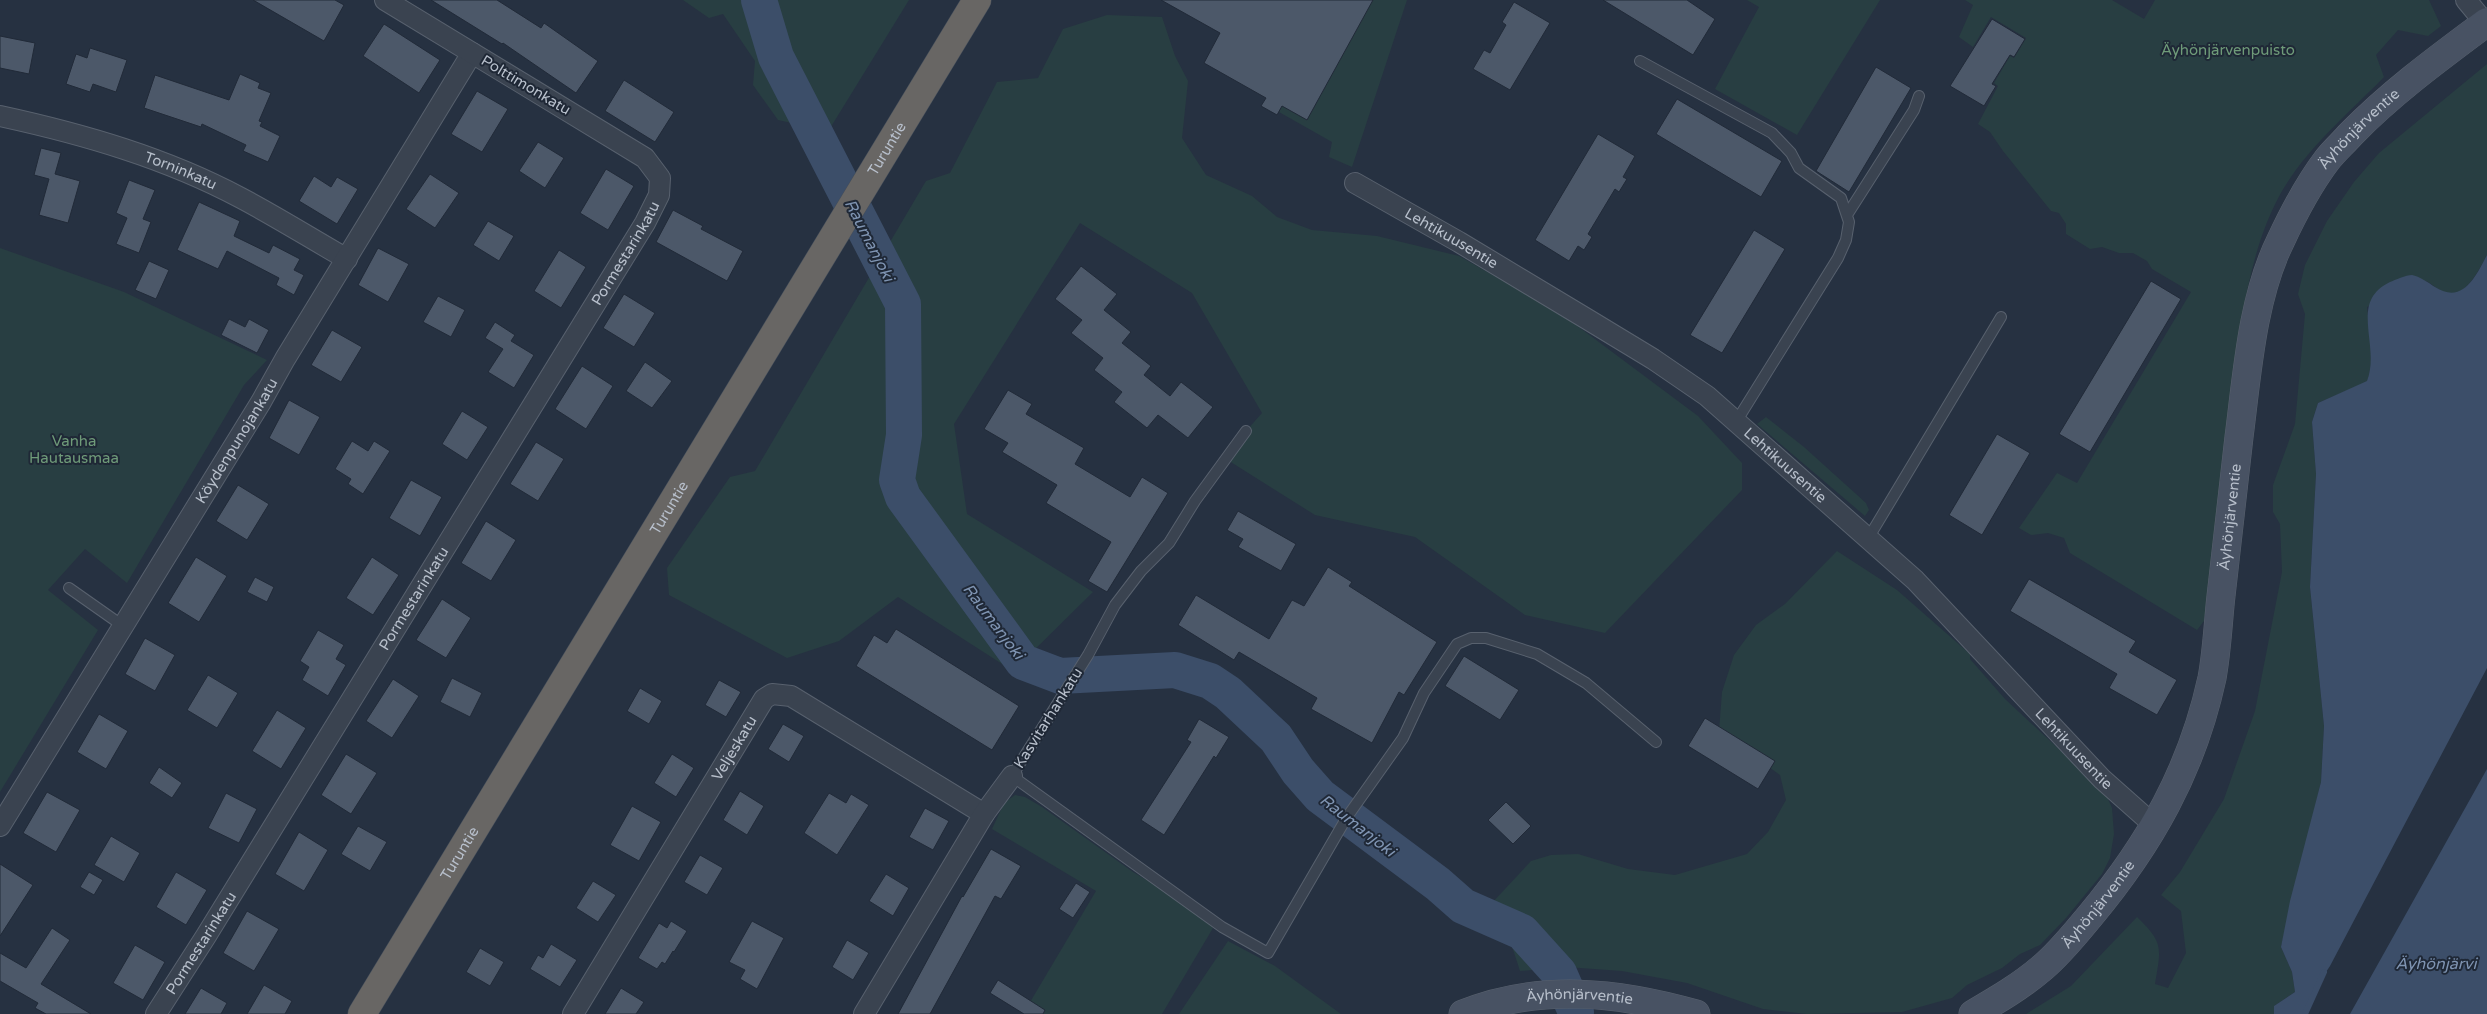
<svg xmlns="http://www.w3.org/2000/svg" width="2487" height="1014" font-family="'Varela Round',sans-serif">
  <rect width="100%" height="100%" fill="#263141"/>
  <path fill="#283e42" d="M683 0H748L769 64 797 124 778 120 753 85 755 61 723 14 709 18Z
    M767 0H909L829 130 772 29Z
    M1372 0H1407L1352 167 1329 157 1332 142 1279 112 1282 106 1307 120Z
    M1747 0H1880L1797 135 1715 89 1759 7Z
    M1965 0H2112L2144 19 2155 0H2429L2441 26 2428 36 2398 30 2376 55 2384 77C2349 113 2308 147 2282 191 2261 228 2250 272 2243 313L2213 566 2204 621 2197 630 2070 553 2064 538 2048 533 2031 535 2019 528 2057 473 2077 483 2191 292 2152 269 2147 261 2133 253H2119L2102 247 2090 249 2066 234V224L2059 213 2051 211 2003 151 1990 132 1978 124 1998 86 1994 83 2010 56 2014 58 2026 38 1991 17 1973 47 1959 37 1973 5Z
    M1107 15 1162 17 1175 56 1188 81 1182 138 1206 175 1252 196 1277 217 1312 230 1377 236 1459 256 1560 313 1698 416 1742 463V490L1605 633 1525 615 1415 537 1315 515 1226 459 1246 431 1262 413 1192 293 1080 223 954 424 967 514 1093 592 1013 671 898 597 839 641 787 658 669 595 667 568 730 477 755 471 926 181 950 173 997 82 1038 78 1063 29Z
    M2487 64V255C2479 270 2464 302 2443 292 2437 289 2432 284 2426 281L2367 307C2369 332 2376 358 2367 382L2318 403 2312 422 2316 474 2310 587 2324 726 2321 782 2281 947 2292 972 2295 992 2274 1006V1014H2026L2071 986 2137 917C2164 943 2161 948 2155 984L2168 988 2186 953 2181 911 2161 895 2180 872 2224 799 2255 711 2282 572 2280 524 2273 512V485L2295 424 2305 314 2298 294 2305 265 2327 221 2354 182 2379 153Z
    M0 248 124 292 267 360 244 385 127 583 85 549 48 590 98 630 0 792Z
    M1766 417 1804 447 1866 503 1869 510 1865 516 1757 424Z
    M1837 551 1897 590 1970 654V659L2005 699 2105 792 2112 808 2114 834 2110 858 2102 874 2066 918 2040 945 2020 954 2002 968 1967 985 1952 998 1902 1012 1807 1014 1763 1009 1687 983 1622 971 1566 967 1520 971 1508 934 1489 912 1491 904 1531 861 1551 855 1578 854 1628 869 1675 875 1747 854 1768 832 1786 800 1780 775 1719 731 1722 692 1734 655 1756 625 1785 604Z
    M1015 795 1025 797 1042 807 1133 872 1192 907 1213 928 1162 1014H1023L1096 891 992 829 1004 803Z
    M1228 941 1275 966 1341 1014H1179Z"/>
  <path fill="#3c4e69" d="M2487 255V668L2330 966 2312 993 2307 1014H2274V1006L2295 992 2292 972 2281 947 2290 901 2321 782 2324 726 2310 587 2316 474 2312 422 2318 403 2367 381C2381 345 2348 302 2390 282 2395 280 2406 275 2412 275 2419 276 2429 283 2435 287 2463 305 2476 276 2487 255Z
    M2487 769V1014H2350Z"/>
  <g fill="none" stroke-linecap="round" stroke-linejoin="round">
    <path stroke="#3c4e69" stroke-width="6" d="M2305 1014 2324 972"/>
    <path stroke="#3c4e69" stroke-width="36" d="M759 0 776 57 903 304 904 435 897 480 903 497 1023 662 1060 676 1175 670 1210 681 1228 693 1276 738 1298 771 1320 796 1438 884 1463 906 1522 932 1559 973 1576 1012"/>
  </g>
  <path fill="#4c5869" stroke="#212a38" d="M253 0H335L344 5 324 41Z
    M431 0H497L541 28 544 23 598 61 576 93 503 43 502 44Z
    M1161 0H1373L1307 120 1282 106 1277 115 1261 106 1266 98 1204 63 1220 33Z
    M1603 0H1687L1715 19 1693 55Z
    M1514 2 1550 23 1510 90 1473 69 1484 50 1490 53 1506 25 1502 22Z
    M1992 19 2025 39 2014 57 2010 55 1992 84 1996 86 1984 106 1950 86Z
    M384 24 440 60 419 93 363 56Z
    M0 36 35 43 29 74 0 68Z
    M90 48 127 60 116 92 93 84 90 92 66 84 76 54 87 58Z
    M1876 67 1911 88 1849 192 1816 171Z
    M240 74 260 83 258 88 271 93 259 121 262 122 260 126 280 136 268 162 243 151 246 145 202 124 201 127 144 108 155 75 229 100Z
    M624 80 674 112 655 142 605 111Z
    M477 91 508 109 482 152 451 134Z
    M1677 99 1782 161 1761 197 1656 134Z
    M1598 134 1635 156 1623 177 1627 179 1619 192 1615 189 1588 234 1592 237 1584 250 1578 246 1569 261 1535 240Z
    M538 142 564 158 545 188 519 171Z
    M41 148 61 153 55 174 80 181 68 223 39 215 49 179 34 175Z
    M606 169 634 186 608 230 580 213Z
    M430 174 459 193 435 228 406 209Z
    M314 176 331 187 337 177 358 189 337 224 299 201Z
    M129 180 155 190 143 219 151 222 139 253 116 244 127 218 116 213Z
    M199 202 240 221 234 236 269 253 273 245 300 259 294 270 304 275 294 295 276 285 279 278 227 251 218 269 177 250Z
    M673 210 703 226 701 229 743 251 727 281 656 242Z
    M488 221 514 236 499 261 473 245Z
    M1754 230 1785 249 1722 353 1690 335Z
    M378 248 409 264 388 302 358 285Z
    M559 250 586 267 561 308 534 291Z
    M149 261 169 270 156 299 135 290Z
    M1081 266 1117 294 1104 310 1131 332 1122 343 1151 366 1144 375 1170 396 1181 382 1213 407 1188 438 1158 415 1147 428 1114 402 1122 392 1094 370 1103 358 1071 333 1082 320 1055 299Z
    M2151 281 2181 299 2090 452 2059 434Z
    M624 294 655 313 634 347 603 328Z
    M438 296 465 310 451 337 423 322Z
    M229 319 245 327 249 319 269 330 257 353 221 335Z
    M495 322 515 335 511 341 534 355 514 388 488 372 503 349 485 338Z
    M332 330 362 347 341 382 311 365Z
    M645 362 672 381 652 408 626 391Z
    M582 366 613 386 586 429 555 409Z
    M1008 390 1032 404 1026 414 1084 448 1075 464 1130 497 1142 477 1168 493 1107 592 1088 581 1111 542 1046 503 1057 485 1002 452 1008 443 984 429Z
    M289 400 320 417 299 455 269 438Z
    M462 411 488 427 467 460 442 444Z
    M1997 434 2030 453 1982 535 1949 515Z
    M352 441 368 451 374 441 390 451 363 494 348 484 351 479 335 469Z
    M536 442 564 459 538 501 510 484Z
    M411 480 442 497 420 536 389 518Z
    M238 485 269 504 247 540 216 521Z
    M1238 511 1296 544 1281 571 1238 547 1243 539 1227 530Z
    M486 521 516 540 491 581 461 563Z
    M196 557 227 576 199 622 168 603Z
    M372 557 399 575 373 615 346 598Z
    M1328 567 1352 582 1349 586 1437 642 1404 695 1399 692 1372 743 1311 709 1317 698 1239 652 1234 660 1178 625 1196 595 1269 639 1292 600 1304 606Z
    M255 577 274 587 267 602 247 592Z
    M2029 579 2136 641 2129 652 2177 680 2157 715 2109 688 2117 674 2010 611Z
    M442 599 471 618 446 658 416 640Z
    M896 629 1019 706 992 750 856 666 874 635 887 643Z
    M318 630 344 645 336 659 346 665 328 696 302 680 309 667 300 661Z
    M145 638 175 655 155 691 125 674Z
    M1464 656 1519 690 1500 720 1445 686Z
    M208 675 238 693 217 728 187 710Z
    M452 678 482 693 470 717 440 702Z
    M393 679 419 696 392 738 366 721Z
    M719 680 741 692 726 717 705 705Z
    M640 688 662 701 649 724 627 711Z
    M277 710 306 728 281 769 252 751Z
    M99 714 128 731 106 769 77 752Z
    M1705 718 1775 761 1758 789 1688 746Z
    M1199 719 1229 737 1216 758 1214 756 1164 835 1141 820 1191 742 1187 740Z
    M783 724 804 736 789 762 768 749Z
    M346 754 377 773 351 814 321 795Z
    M672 754 694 768 676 797 654 783Z
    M159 767 182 783 172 798 149 783Z
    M740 791 764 806 747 835 723 820Z
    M47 792 80 810 56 852 23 833Z
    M226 793 257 809 239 843 208 828Z
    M829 793 846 803 851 794 869 805 837 855 804 833Z
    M1506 802 1531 826 1513 844 1488 820Z
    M632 806 661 822 639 861 610 845Z
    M925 808 949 821 933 850 909 837Z
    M358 826 387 842 370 871 341 854Z
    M299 832 328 850 304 891 275 874Z
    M111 836 140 853 124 882 94 865Z
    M991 849 1021 866 1001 899 995 896 930 1014H898L962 896 963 897Z
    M700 855 723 868 707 895 684 882Z
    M0 864 33 885 0 936Z
    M89 872 103 880 94 895 80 887Z
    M176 872 207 890 186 925 156 907Z
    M886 874 909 888 893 916 869 901Z
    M593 881 616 895 598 922 576 908Z
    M1076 883 1090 892 1073 918 1059 909Z
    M247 911 279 929 254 971 223 953Z
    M671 921 687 931 674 952 673 951 665 964 662 962 657 969 638 958 659 923 667 928Z
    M752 921 784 938 757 989 740 979 745 970 729 962Z
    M52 928 70 940 41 984 91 1014H46L35 1008 38 1003 0 981V953L26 968Z
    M847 940 869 953 853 980 832 967Z
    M551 944 577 960 560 987 530 969 538 955 543 958Z
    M135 945 165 962 143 1000 113 983Z
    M480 948 504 962 490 986 466 972Z
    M998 980 1045 1010 1043 1014H1024L990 993Z
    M264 985 292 1001 285 1014H247Z
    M201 988 227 1003 221 1014H185Z
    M621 988 644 1002 636 1014H605Z"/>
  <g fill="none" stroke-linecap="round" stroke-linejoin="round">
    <g stroke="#58616e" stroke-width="12">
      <path id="service" d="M1640 61 1772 133 1791 153 1799 168 1841 198 1849 222 1846 240 1838 258 1736 422
        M1847 215 1914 110 1919 96
        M1246 431 1195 501 1169 543 1141 571 1115 605 1088 655 1012 776 1222 927 1268 953 1347 817 1403 738 1424 693 1457 644 1471 638H1486L1537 654 1586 683 1656 742
        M1869 537 2001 317
        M69 588 123 626"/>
    </g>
    <g stroke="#58616e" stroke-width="22">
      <g id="minor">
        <path d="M2466 0 2485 23"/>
        <path id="s1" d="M0 116C83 134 166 158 241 198 277 217 312 239 347 259"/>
        <path id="s2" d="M1355 183 1459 242 1587 319 1653 359 1707 396 1915 580 2102 779 2155 826"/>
        <path id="s3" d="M0 826 261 402 285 359 472 53"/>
        <path id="s4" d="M156 1014 206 936 645 223 659 195 660 178 645 158 385 0"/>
        <path id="s5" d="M573 1014 764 699 772 694 791 696 984 814"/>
        <path d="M864 1014 984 814 1012 776"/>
      </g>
    </g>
    <g stroke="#58616e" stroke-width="29">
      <g id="secondary">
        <path id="s6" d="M1463 1014C1539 983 1619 992 1696 1014"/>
        <path id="s7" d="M1973 1014C1997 1000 2021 986 2042 968 2060 953 2075 934 2090 916 2150 844 2192 770 2212 678 2217 651 2218 623 2221 596 2227 543 2233 490 2239 437 2247 375 2252 299 2280 242 2293 214 2308 185 2327 160 2334 151 2343 143 2351 134 2392 92 2440 57 2487 22"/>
      </g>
    </g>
    <g stroke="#454e5b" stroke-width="29">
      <g id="trunk">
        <path id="s8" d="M362 1014 977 0"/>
      </g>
    </g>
    <use href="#service" stroke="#3a4350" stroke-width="10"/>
    <use href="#minor" stroke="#3a4350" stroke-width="20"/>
    <use href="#secondary" stroke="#485263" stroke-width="28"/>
    <use href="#trunk" stroke="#686664" stroke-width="28"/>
  </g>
  <g text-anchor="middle" stroke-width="4" stroke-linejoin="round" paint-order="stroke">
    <g font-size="15" fill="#6f9b79" stroke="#1f2836">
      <text x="2228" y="55">Äyhönjärvenpuisto</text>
      <text x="74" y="446">Vanha<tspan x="74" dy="17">Hautausmaa</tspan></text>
    </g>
    <g font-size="15" fill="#b7bfcb" stroke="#1f2836">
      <text transform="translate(526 85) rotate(31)" y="5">Polttimonkatu</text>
      <text dy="5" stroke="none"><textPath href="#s7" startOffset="1006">Äyhönjärventie</textPath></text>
      <text dy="5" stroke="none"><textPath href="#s8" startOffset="1012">Turuntie</textPath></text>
      <text dy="5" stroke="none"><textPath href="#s1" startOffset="189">Torninkatu</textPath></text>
      <text dy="5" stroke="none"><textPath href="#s2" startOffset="111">Lehtikuusentie</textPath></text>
      <text dy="5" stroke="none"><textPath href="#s4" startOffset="894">Pormestarinkatu</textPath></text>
      <text dy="5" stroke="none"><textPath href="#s3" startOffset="452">Köydenpunojankatu</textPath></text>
      <text dy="5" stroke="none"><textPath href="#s2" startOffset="516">Lehtikuusentie</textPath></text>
      <text dy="5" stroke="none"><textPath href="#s8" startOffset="592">Turuntie</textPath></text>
      <text dy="5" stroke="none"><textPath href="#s7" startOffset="586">Äyhönjärventie</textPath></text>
      <text dy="5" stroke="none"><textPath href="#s4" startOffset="489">Pormestarinkatu</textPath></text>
      <text transform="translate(1048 718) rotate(-58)" y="5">Kasvitarhankatu</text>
      <text dy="5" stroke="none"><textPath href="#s5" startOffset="311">Veljeskatu</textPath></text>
      <text dy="5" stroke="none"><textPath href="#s2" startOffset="921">Lehtikuusentie</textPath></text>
      <text dy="5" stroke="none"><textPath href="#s8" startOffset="188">Turuntie</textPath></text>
      <text dy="5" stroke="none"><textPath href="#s7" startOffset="168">Äyhönjärventie</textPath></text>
      <text dy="5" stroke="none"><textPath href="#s4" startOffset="84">Pormestarinkatu</textPath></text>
      <text dy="5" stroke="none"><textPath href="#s6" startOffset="119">Äyhönjärventie</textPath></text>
    </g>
    <g font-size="16" font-style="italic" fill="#7f94b2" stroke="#1f2836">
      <text transform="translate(870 240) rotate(63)" y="6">Raumanjoki</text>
      <text transform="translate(994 621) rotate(53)" y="6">Raumanjoki</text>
      <text transform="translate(1358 825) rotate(38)" y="6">Raumanjoki</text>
      <text x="2436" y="969">Äyhönjärvi</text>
    </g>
  </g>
</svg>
